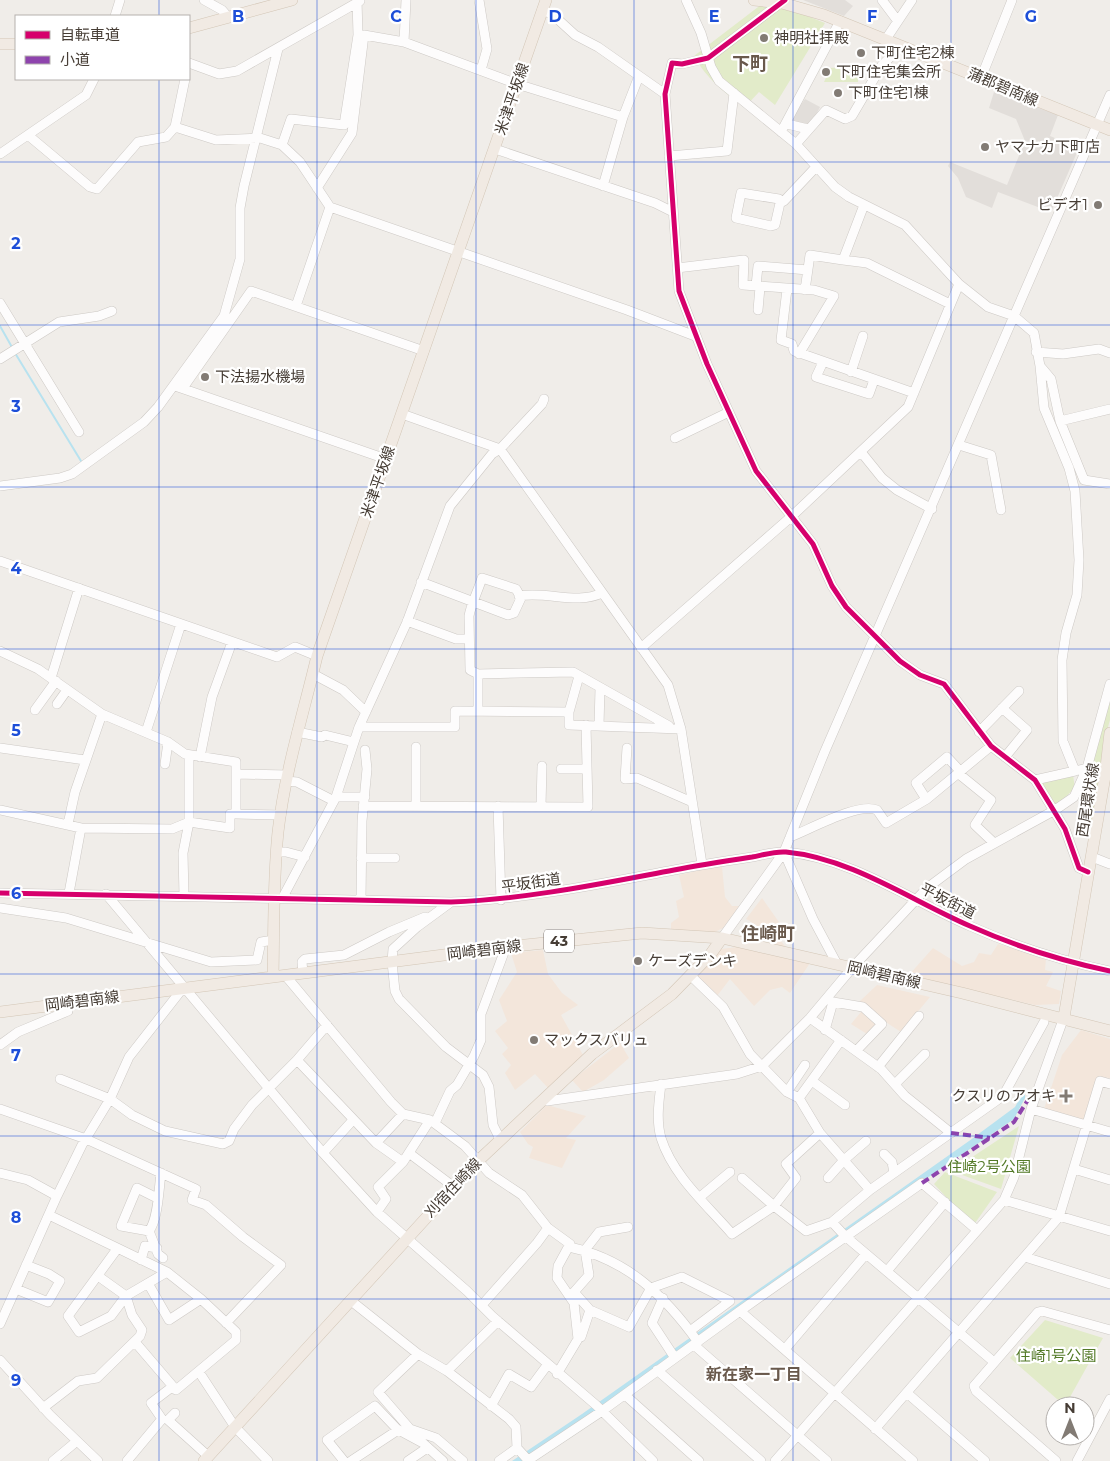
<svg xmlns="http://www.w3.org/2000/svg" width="1110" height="1461" font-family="Montserrat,'Noto Sans JP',sans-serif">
  <rect width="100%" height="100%" fill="#f0ede9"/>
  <path fill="#f3e6db" d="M713 867H722L725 897 732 906H740L723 928 711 934 671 930V923L679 917 676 901 684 897 679 875Z
    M762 898 781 925 774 931 787 949 777 947 764 938 759 929 756 934 750 921 746 919Z
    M998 944 1046 958 1045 970 1053 972 1046 986 1061 991 1059 1004 1035 1005 908 976 933 948 962 966 974 962 979 953 991 955Z
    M737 947 810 963 790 993 782 987 770 990 754 1006 730 979 717 996 696 976 721 949Z
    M543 950 548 974 562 993 578 1005 561 1015 583 1055 548 1088 535 1074 515 1090 505 1073 511 1065 502 1054 508 1048 495 1031 507 1021 499 1000 517 972 511 953Z
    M877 985 930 997 901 1032 881 1019 867 1034 851 1024 861 1012 860 1001Z
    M1081 1030 1110 1039V1078L1097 1077 1085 1123 1044 1109 1062 1055Z
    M620 1043 629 1058 604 1080 583 1092 572 1080Z
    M547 1105 586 1116 566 1138 576 1140 562 1168 529 1158 533 1147 528 1144 520 1132Z"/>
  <path fill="#e2ebc9" d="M762 4 792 10 825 23 775 105 759 92 745 107C724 93 706 78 694 56Z
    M858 67V82H824L829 71 825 68Z
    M1110 688V720L1104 741 1101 774 1089 838 1079 798Z
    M1073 775 1075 788 1056 806 1039 781Z
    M1019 1126 1001 1189 951 1171Z
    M945 1172 997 1192 973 1226 934 1184Z
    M1045 1320 1103 1338 1065 1406 1010 1358Z"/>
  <path fill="#e2deda" d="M803 0H845L853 6 844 16Z
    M994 92 1058 115 1050 136 1079 148 1051 212 998 192 992 208 966 197 958 178 948 166 950 162 1007 185 1025 141 1016 119 989 108Z
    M805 99 820 107 811 124 795 122 792 118Z"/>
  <path fill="#b8e2ef" d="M1025 1089V1098L1014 1119 817 1253 534 1454 522 1461H512L582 1414 969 1141 1015 1107Z"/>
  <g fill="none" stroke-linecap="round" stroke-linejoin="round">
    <path stroke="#b8e2ef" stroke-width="2" d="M0 326 13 349
      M15 353 81 461"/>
    <g stroke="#cdc9c5" stroke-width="10">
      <path id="minor" d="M204 0 222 10 228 17
        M479 0 487 49 481 70
        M686 0 701 33 711 67 719 81 796 144 835 187 849 197 905 225 959 284 988 307 1014 316 1034 333 1040 366 1044 408 1069 468 1075 491 1079 560 1077 595 1066 633 1062 660 1063 741 1075 771 1087 768
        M882 0 897 20
        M783 1 708 58 682 64 672 63 665 94 679 291 707 364 756 471 813 544 832 586 846 607 900 661 920 675 944 684 991 746 1035 780 1065 829 1079 868 1088 872
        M542 10 552 14 575 35 598 47 665 94
        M115 16 120 0
        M886 39 912 0
        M404 42 406 0
        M189 63 219 74 237 71 360 1
        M981 78 1012 0
        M787 124 808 129
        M175 127 216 140 260 138 282 145 300 162 330 207 627 310 695 336
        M781 132 840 21
        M29 136 90 187 97 189 138 142 166 137 175 127 185 79
        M796 144 826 110 845 119 852 116 882 65 902 46
        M282 145 291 119 344 125 358 35 357 0
        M495 149 655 203 673 212
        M0 154 86 95 94 79
        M669 156 727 151 734 93
        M603 186 623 117 639 76
        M317 188 352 133 364 35 404 42 517 84 623 117
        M781 202 779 199 741 193 736 218 771 226 775 225 780 203 784 201 816 167
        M843 260 867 263 950 304
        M677 268 744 260 743 285 814 290 834 296 799 354
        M756 286 758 266 808 270
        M787 289 781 340 792 344 794 351 914 393
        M805 290 810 255 843 260 864 205
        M0 303 79 432
        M296 306 330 207
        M758 310 760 287
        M1036 352 1063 354 1099 349 1110 353
        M0 359 59 322 99 316 112 311
        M823 362 816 377 869 394 874 380
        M1040 366 1051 379 1060 421 1084 480 1110 484
        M851 372 863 336
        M178 387 386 459
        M183 388 251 291 424 351
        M402 414 500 449 668 685 681 729 702 864
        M1060 421 1110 409
        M675 438 729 412
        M959 445 991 455 1001 510
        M861 452 882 478 897 490 932 509
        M0 486 60 478 72 474 144 422 158 407 224 316 240 259V208L244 186 278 49
        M0 561 277 657 295 647 317 656
        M421 582 508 615 514 613 521 598 516 589 482 578C478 591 471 604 469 616L470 670 478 674
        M519 596C547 591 577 605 602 593
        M407 621 456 639H469
        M641 648 792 516 908 407 959 284
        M0 651 38 669 102 714 75 792 68 824
        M313 674 343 690 366 712
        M51 678 79 588
        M57 704 67 690
        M1002 708 1027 730 1005 757
        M35 710 56 681
        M478 711V674L573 672 669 726
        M569 712 579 676
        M102 714 168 742 185 754 236 762V814L281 815
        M599 726 600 688
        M359 727H455V711L569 712V725L681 729
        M146 732 181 624
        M297 732 322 737 325 735 354 742
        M979 732 1019 691
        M0 748 85 760
        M627 748 625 779 637 778 692 802
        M200 757 212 697 232 642
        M165 764 168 742
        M561 769H587
        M236 774 287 775
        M959 774 991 800 975 825 994 843
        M1035 780 1075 771
        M286 781 297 782 334 801
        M336 797H365
        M926 799 916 783 947 757 961 772
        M416 805V747
        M363 806 588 807 586 725
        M498 806 501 900
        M541 806 542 766
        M0 810 81 828 69 893
        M81 828 172 829 189 822 230 828V814H236
        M790 837C809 830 858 802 877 810L886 823 927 799 991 746
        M277 852H286L305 857
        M784 852 813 919 837 964
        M1092 857 1110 864
        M361 858H395
        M0 893 451 902C528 899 599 884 674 870 700 865 726 861 752 857 763 855 775 851 786 852 851 858 912 901 970 926 1015 946 1062 961 1110 971
        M106 894 323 1153 377 1212 467 1291 492 1316 596 1405 653 1461
        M184 896 183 853 189 822V755
        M283 897 336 797 359 727 407 622 450 506 492 454 500 449 542 404 544 399
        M361 900 362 821 367 769 365 750
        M451 902 417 927 393 949 392 962 395 991 399 999 446 1047 483 1075 489 1087 493 1125 500 1139
        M0 908 66 918 211 962 257 960 261 942 274 940
        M722 938 784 852 825 751 1110 95
        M303 973 302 962 305 959 344 955 389 932 425 917
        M285 975 391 1102 403 1114 430 1120 465 1146 489 1173 522 1195 548 1228 570 1244 558 1266 557 1278 574 1303 578 1339 557 1374
        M691 976 723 1007 750 1054 787 1092 799 1098 820 1133 870 1190
        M810 1018 881 1069 905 1096 951 1133
        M825 1030 833 1002 863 1007 882 1024 856 1051
        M0 1045 18 1032 68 1011 67 1003
        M297 1060 376 1143 403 1162 430 1120
        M878 1067 919 1016
        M60 1079 110 1099 132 1115 165 1131 223 1144 229 1141 234 1129 252 1105 297 1060 327 1025
        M812 1081 845 1105
        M661 1084C659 1101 656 1120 661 1138 673 1176 707 1205 732 1234L774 1206 806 1231 832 1222 870 1190 1003 1096 1044 1022
        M895 1084 925 1054
        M787 1092 805 1065
        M799 1098 841 1040
        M545 1099 547 1101 737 1074 762 1066 810 1018 852 968 927 888 966 859 1055 810 1074 797 1087 768 1110 684
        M0 1109 86 1139 196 1189 192 1200 206 1205 243 1237 281 1265 226 1323
        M1031 1109 1110 1132
        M435 1123 450 1091 457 1085 474 1056 481 1040V1014L506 947
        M376 1143 403 1114
        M323 1153 353 1120
        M409 1153 454 1187
        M884 1154 892 1162 894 1173
        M1074 1169 1110 1180
        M0 1173 28 1180 57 1196
        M742 1178 774 1206 796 1178 786 1164 820 1133
        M828 1178 844 1160 866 1141
        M700 1197 730 1172
        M157 1198 137 1188 121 1226 149 1231C158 1220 159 1188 161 1173
        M1004 1200 1110 1231
        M377 1212 386 1199 378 1187 403 1162
        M49 1215 167 1272 201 1299 236 1332V1340L176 1390 135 1342
        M832 1222 845 1236 994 1362
        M149 1231 158 1254 163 1258
        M569 1247C627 1259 665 1296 698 1342
        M1025 1257 1110 1284
        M141 1260 145 1246 157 1248
        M887 1271 945 1202
        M98 1276 126 1296 111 1316 79 1332 68 1316 117 1249
        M149 1285 169 1320 201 1299
        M16 1289 48 1302 60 1281 49 1274 26 1265
        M663 1298 652 1323 675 1358
        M350 1300 418 1354 447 1371 509 1419 516 1427 517 1448 528 1460
        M482 1305 537 1243 548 1228
        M590 1310 629 1327 651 1288 682 1277 730 1301 690 1331
        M740 1311 913 1461
        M0 1324 57 1196 82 1145 110 1099 129 1057 183 988
        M581 1337 590 1310 574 1292 589 1275 585 1250 599 1232 628 1227
        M694 1345 827 1461
        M785 1349 866 1254
        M418 1354 378 1392 410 1429 436 1438 463 1461
        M0 1360 50 1415 98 1461
        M657 1370 761 1461
        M447 1371 498 1321
        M199 1372 235 1427 268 1461
        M907 1393 985 1461
        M625 1395 699 1461
        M491 1406 509 1374 531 1387 548 1364
        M43 1408 78 1381 97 1378 140 1336 142 1330 132 1315 126 1296 167 1272
        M175 1413 168 1420 208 1456
        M875 1429 1059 1217 1100 1081 1110 1084
        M53 1461 77 1441
        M127 1461 162 1419 151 1403 172 1387
        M344 1461 327 1440 375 1406 397 1429 423 1443 443 1461
        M351 1461 398 1430
        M408 1461 427 1448
        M499 1461 517 1448
        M527 1461 602 1411 740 1311 922 1183 977 1230
        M775 1461 1004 1200 1014 1177 1031 1109 1064 1017
        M1056 1461 976 1391 974 1386 1038 1312 1042 1311 1110 1330
        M1077 1461 1110 1399"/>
    </g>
    <g stroke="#d3c6b6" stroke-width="12">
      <path id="major" d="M754 0 782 3 824 15 1110 130
        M189 28 292 0
        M0 44H16
        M273 977C274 928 273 880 278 832 285 771 303 715 317 656L546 0
        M0 1012 506 947 642 933 722 938 962 993 1110 1031
        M1064 1017 1105 776 1110 733
        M204 1461 479 1160 592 1054 672 994 710 955 722 938"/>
    </g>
    <use href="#minor" stroke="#fdfcfc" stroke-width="9"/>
    <use href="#major" stroke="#f1eae3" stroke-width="11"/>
    <path stroke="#8e44ad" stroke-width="4" stroke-dasharray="8 4" stroke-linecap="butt" d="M951 1133 990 1138
      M922 1183 1014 1122 1031 1095"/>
    <g stroke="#fff" stroke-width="8">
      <path id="cycleway" d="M785 0 708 58 682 64 672 63 665 94 679 291 707 364 756 471 813 544 832 586 846 607 900 661 920 675 944 684 991 746 1035 780 1065 829 1079 868 1088 872
        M0 893 451 902C528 899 599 884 674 870 700 865 726 861 752 857 763 855 775 851 786 852 851 858 912 901 970 926 1015 946 1062 961 1110 971"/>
    </g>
    <use href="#cycleway" stroke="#d6006c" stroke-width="5"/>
  </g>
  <path fill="none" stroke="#1d4ed8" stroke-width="1" stroke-opacity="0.55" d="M159 0V16M317 0V1461M476 0V1461M634 0V1461M793 0V1461M951 0V1461M159 79V1461M0 162H1110M0 325H1110M0 487H1110M0 649H1110M0 812H1110M0 974H1110M0 1136H1110M0 1299H1110"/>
  <g fill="#827b74" stroke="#fff" stroke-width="2">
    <circle cx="764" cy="38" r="5"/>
    <circle cx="861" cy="53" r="5"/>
    <circle cx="826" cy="72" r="5"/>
    <circle cx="838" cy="93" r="5"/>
    <circle cx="985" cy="147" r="5"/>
    <circle cx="1098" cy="205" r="5"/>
    <circle cx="205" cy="377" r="5"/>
    <circle cx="638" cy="961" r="5"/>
    <circle cx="534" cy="1040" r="5"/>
    <path d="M1063.5 1088.5h5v5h5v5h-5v5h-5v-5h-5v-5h5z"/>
  </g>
  <g text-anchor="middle" stroke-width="4.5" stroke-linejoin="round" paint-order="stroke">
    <rect fill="#fff" stroke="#7e7772" stroke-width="1" x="544" y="929.5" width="30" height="23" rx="4"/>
    <g font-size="14" font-weight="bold" fill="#463d35">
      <text x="559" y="946">43</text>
    </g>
    <g font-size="15" fill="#463d35" stroke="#fff" text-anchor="start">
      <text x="774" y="43">神明社拝殿</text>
      <text x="871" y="58">下町住宅2棟</text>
      <text x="836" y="77">下町住宅集会所</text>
      <text x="848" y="98">下町住宅1棟</text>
      <text x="995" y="152">ヤマナカ下町店</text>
      <text x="1088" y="210" text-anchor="end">ビデオ1</text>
      <text x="215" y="382">下法揚水機場</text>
      <text x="648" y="966">ケーズデンキ</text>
      <text x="544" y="1045">マックスバリュ</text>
      <text x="1056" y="1101" text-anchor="end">クスリのアオキ</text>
    </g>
    <g font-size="15" fill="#463d35" stroke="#fff">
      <text transform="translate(1003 87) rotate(23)" y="5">蒲郡碧南線</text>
      <text transform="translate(512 99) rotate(-71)" y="5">米津平坂線</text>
      <text transform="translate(378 482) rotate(-71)" y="5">米津平坂線</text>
      <text transform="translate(1088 800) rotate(-81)" y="5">西尾環状線</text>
      <text transform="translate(531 883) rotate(-8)" y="5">平坂街道</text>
      <text transform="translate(948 901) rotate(27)" y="5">平坂街道</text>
      <text transform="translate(484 950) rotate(-7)" y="5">岡崎碧南線</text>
      <text transform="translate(884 975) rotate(13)" y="5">岡崎碧南線</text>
      <text transform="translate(82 1001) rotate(-7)" y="5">岡崎碧南線</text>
      <text transform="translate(453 1188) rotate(-47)" y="5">刈宿住崎線</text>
    </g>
    <g font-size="15" fill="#537a27" stroke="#fff">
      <text x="989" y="1172">住崎2号公園</text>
      <text x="1056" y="1361">住崎1号公園</text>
    </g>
    <g font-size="16" font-weight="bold" fill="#69594c" stroke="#fff">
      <text x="754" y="1380">新在家一丁目</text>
    </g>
    <g font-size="18" font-weight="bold" fill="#69594c" stroke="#fff">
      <text x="750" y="70">下町</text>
      <text x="768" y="940">住崎町</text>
    </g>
  </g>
  <g font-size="16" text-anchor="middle" font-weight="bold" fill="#1d4ed8" stroke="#fff" stroke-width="4.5" stroke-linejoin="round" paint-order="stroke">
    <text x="238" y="22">B</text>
    <text x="396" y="22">C</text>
    <text x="555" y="22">D</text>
    <text x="714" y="22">E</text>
    <text x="872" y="22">F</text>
    <text x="1031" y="22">G</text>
    <text x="16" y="249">2</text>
    <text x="16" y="412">3</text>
    <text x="16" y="574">4</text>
    <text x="16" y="736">5</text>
    <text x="16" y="899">6</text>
    <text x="16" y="1061">7</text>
    <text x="16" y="1223">8</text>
    <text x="16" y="1386">9</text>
  </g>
  <rect x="15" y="15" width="175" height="65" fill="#ffffff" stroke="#b5b1ae"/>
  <rect x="25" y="31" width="25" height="8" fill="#d6006c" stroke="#b5b1ae"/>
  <text x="60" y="40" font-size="15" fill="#463d35">自転車道</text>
  <rect x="25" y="56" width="25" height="8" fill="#8e44ad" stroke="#b5b1ae"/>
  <text x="60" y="65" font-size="15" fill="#463d35">小道</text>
  <g transform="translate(1070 1421)"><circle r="24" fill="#ffffff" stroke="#b5b1ae"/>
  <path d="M0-4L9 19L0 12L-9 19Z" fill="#827b74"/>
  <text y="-8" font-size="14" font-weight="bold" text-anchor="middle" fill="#463d35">N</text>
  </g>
</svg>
